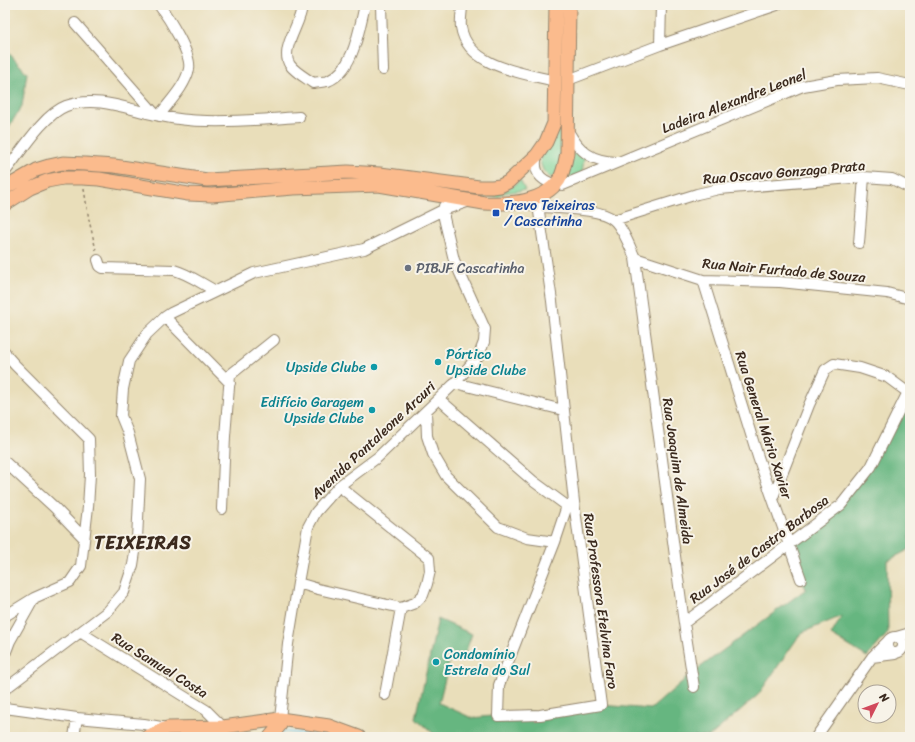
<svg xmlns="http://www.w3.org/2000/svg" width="915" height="742" font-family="Sriracha,sans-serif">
  <rect width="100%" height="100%" fill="#f7f3e8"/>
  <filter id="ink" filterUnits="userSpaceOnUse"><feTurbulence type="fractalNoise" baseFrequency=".025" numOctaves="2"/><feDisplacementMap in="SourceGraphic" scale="8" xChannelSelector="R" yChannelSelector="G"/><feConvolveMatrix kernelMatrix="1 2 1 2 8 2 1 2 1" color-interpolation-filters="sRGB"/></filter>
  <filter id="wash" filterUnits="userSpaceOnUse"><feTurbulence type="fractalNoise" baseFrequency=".012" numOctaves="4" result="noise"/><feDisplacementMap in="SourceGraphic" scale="16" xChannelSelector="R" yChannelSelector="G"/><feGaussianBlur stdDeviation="0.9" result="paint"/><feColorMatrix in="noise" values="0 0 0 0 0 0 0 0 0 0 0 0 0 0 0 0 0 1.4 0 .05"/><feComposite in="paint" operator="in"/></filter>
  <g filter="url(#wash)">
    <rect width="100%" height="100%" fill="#e9deba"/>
    <path fill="#7dd498" stroke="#5c7f5b" d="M560 100H563L561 161 554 178C544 177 541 167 540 158L555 137 558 132Z
      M571 147 584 157 582 174 568 178 572 161Z
      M520 180 525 190 503 193 499 197 467 195C488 196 503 196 520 180Z"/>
    <path fill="#66b680" stroke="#50704f" d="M5 49 27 73 22 106 5 133Z
      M910 399V549L887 561 888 633 867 657 831 635 842 616 801 633 758 695 709 737H436V736L416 718 438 619 472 634 462 662 450 659 439 703 472 718 601 705 651 709 691 674 806 589 801 579 788 544 818 524 871 467 904 400Z"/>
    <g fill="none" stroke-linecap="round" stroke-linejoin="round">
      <path stroke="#66c4e4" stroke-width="2.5" d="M281 731 325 737"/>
    </g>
  </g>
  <g filter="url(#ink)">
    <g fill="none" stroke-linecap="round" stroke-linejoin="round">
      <g stroke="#92846c" stroke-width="12">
        <path id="minor" d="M302 5C302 23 279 49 290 65 295 72 306 78 313 83 318 82 324 82 328 81 354 70 359 29 365 5
          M381 5 383 70
          M462 5C462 12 460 20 461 27 467 67 523 73 555 81
          M75 23 156 115
          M660 45 661 5
          M568 80 660 45 777 5
          M159 116C169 102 185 87 189 69 192 54 168 17 159 5
          M568 131C580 152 591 161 616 162
          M537 155C532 175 544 184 563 185L803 86 837 80 877 78 910 85
          M5 172C20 153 44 114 66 106 96 95 127 109 156 115 170 118 192 121 207 121 238 122 269 119 299 117
          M537 198 552 301 574 502 567 506 555 542 499 685 498 716 540 715 601 705 574 502
          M533 206C553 209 600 207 614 220 623 228 630 247 635 258L703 280 780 282 887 293 910 299
          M614 220 697 194 719 189 864 177 892 179 910 188
          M859 243 864 177
          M635 258 684 623 694 687
          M98 260 100 266 103 268 174 270C189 274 202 284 216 291
          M703 280 758 457 801 579
          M165 317 230 383
          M5 352 7 356 15 365 89 439 90 475 88 507 81 566 70 582 34 598 5 616
          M455 383 563 410
          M439 399 533 481 567 506
          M426 411 427 436 433 454 446 476 498 527 527 538 555 542
          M5 462 54 507 84 538
          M773 497 809 405 825 370 834 364 860 368 887 377 910 394
          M222 509 225 436 230 375 274 340
          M298 583 318 589 401 608 415 603 423 595 427 584 430 571 429 558 339 486
          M684 623 841 505 871 467 908 392
          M80 632 206 710 223 727
          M887 645a8 8 0 1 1 16 0a8 8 0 1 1-16 0Z
          M893 638 910 633
          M888 641 872 657 895 654
          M5 654 10 641 33 600
          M5 689 108 611 124 592 133 565 137 539 140 479 128 433 121 416 123 389 129 361 147 334 165 317 171 313 254 273 364 249 443 210 470 201
          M385 695 401 608
          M5 708 77 718 144 724 167 728
          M280 719 288 644 298 583 308 527 316 512 339 486 378 457 455 383 479 355 484 342 485 329 454 260 444 218V206
          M74 737 77 718
          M816 737 872 657"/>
      </g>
      <g stroke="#92846c" stroke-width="15">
        <path id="major" d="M5 188 36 170 49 166 63 163 85 164 114 166 207 180 348 172 380 174 479 187H492L500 186 508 182 537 155 546 142 554 123 556 5
          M5 204 30 188 47 181 63 178H82L99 179 188 194 212 195 293 188 379 185 484 203C510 204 543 203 559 180 564 172 565 162 567 153L569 5
          M147 737 167 728 223 727 280 719 329 726 359 737
          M270 737 280 725V719"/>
      </g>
      <path stroke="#92846c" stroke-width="1.5" stroke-dasharray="3 3" stroke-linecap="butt" d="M84 189 89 220 96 250"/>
      <use href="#minor" stroke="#fff" stroke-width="10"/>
      <use href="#major" stroke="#fbbb8d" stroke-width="13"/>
    </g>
  </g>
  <rect fill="#1a4fb4" stroke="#f7f3e8" stroke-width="1.5" x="492" y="209" width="8" height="8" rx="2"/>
  <circle fill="#6b7280" stroke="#f7f3e8" stroke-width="1.5" cx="408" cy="268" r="4"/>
  <g fill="#0f9aa8" stroke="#f7f3e8" stroke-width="1.5">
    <circle cx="438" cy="362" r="4"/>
    <circle cx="374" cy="367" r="4"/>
    <circle cx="372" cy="410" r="4"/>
    <circle cx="436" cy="662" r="4"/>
  </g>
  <g text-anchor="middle" stroke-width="4" stroke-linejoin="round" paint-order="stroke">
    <g font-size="14" fill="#3b2a1e" stroke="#f7f3e8">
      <text transform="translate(734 101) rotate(-21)" y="5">Ladeira Alexandre Leonel</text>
      <text transform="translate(784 172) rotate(-5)" y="5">Rua Oscavo Gonzaga Prata</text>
      <text transform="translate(784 270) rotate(5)" y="5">Rua Nair Furtado de Souza</text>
      <text transform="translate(764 425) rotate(72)" y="5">Rua General Mário Xavier</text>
      <text transform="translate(373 440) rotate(-43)" y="5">Avenida Pantaleone Arcuri</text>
      <text transform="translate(678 471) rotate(82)" y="5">Rua Joaquim de Almeida</text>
      <text transform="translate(759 549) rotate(-37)" y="5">Rua José de Castro Barbosa</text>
      <text transform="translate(601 601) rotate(82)" y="5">Rua Professora Etelvina Faro</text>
      <text transform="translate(160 665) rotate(32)" y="5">Rua Samuel Costa</text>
    </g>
    <g font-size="14" fill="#164399" stroke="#f7f3e8" text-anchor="start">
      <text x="504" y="210">Trevo Teixeiras<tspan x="504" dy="16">/ Cascatinha</tspan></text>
    </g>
    <g font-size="14" fill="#5b616d" stroke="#f7f3e8" text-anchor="start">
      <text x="416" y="273">PIBJF Cascatinha</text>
    </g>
    <g font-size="14" fill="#0d838f" stroke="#f7f3e8" text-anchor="start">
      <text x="446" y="359">Pórtico<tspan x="446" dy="16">Upside Clube</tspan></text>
      <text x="366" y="372" text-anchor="end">Upside Clube</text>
      <text x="364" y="407" text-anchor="end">Edifício Garagem<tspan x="364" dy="16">Upside Clube</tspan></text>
      <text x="444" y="659">Condomínio<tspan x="444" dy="16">Estrela do Sul</tspan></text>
    </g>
    <g font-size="18" font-weight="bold" letter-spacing="1" fill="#3b2a1e" stroke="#f7f3e8">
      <text x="143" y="549">TEIXEIRAS</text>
    </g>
  </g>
  <rect width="915" height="742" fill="none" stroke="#f7f3e8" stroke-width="20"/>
  <g transform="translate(877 704) rotate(48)"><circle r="19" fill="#f7f3e8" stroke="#aca397"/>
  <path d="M0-3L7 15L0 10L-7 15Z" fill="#d1495b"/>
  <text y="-6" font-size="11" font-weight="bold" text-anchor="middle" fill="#3b2a1e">N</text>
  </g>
</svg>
